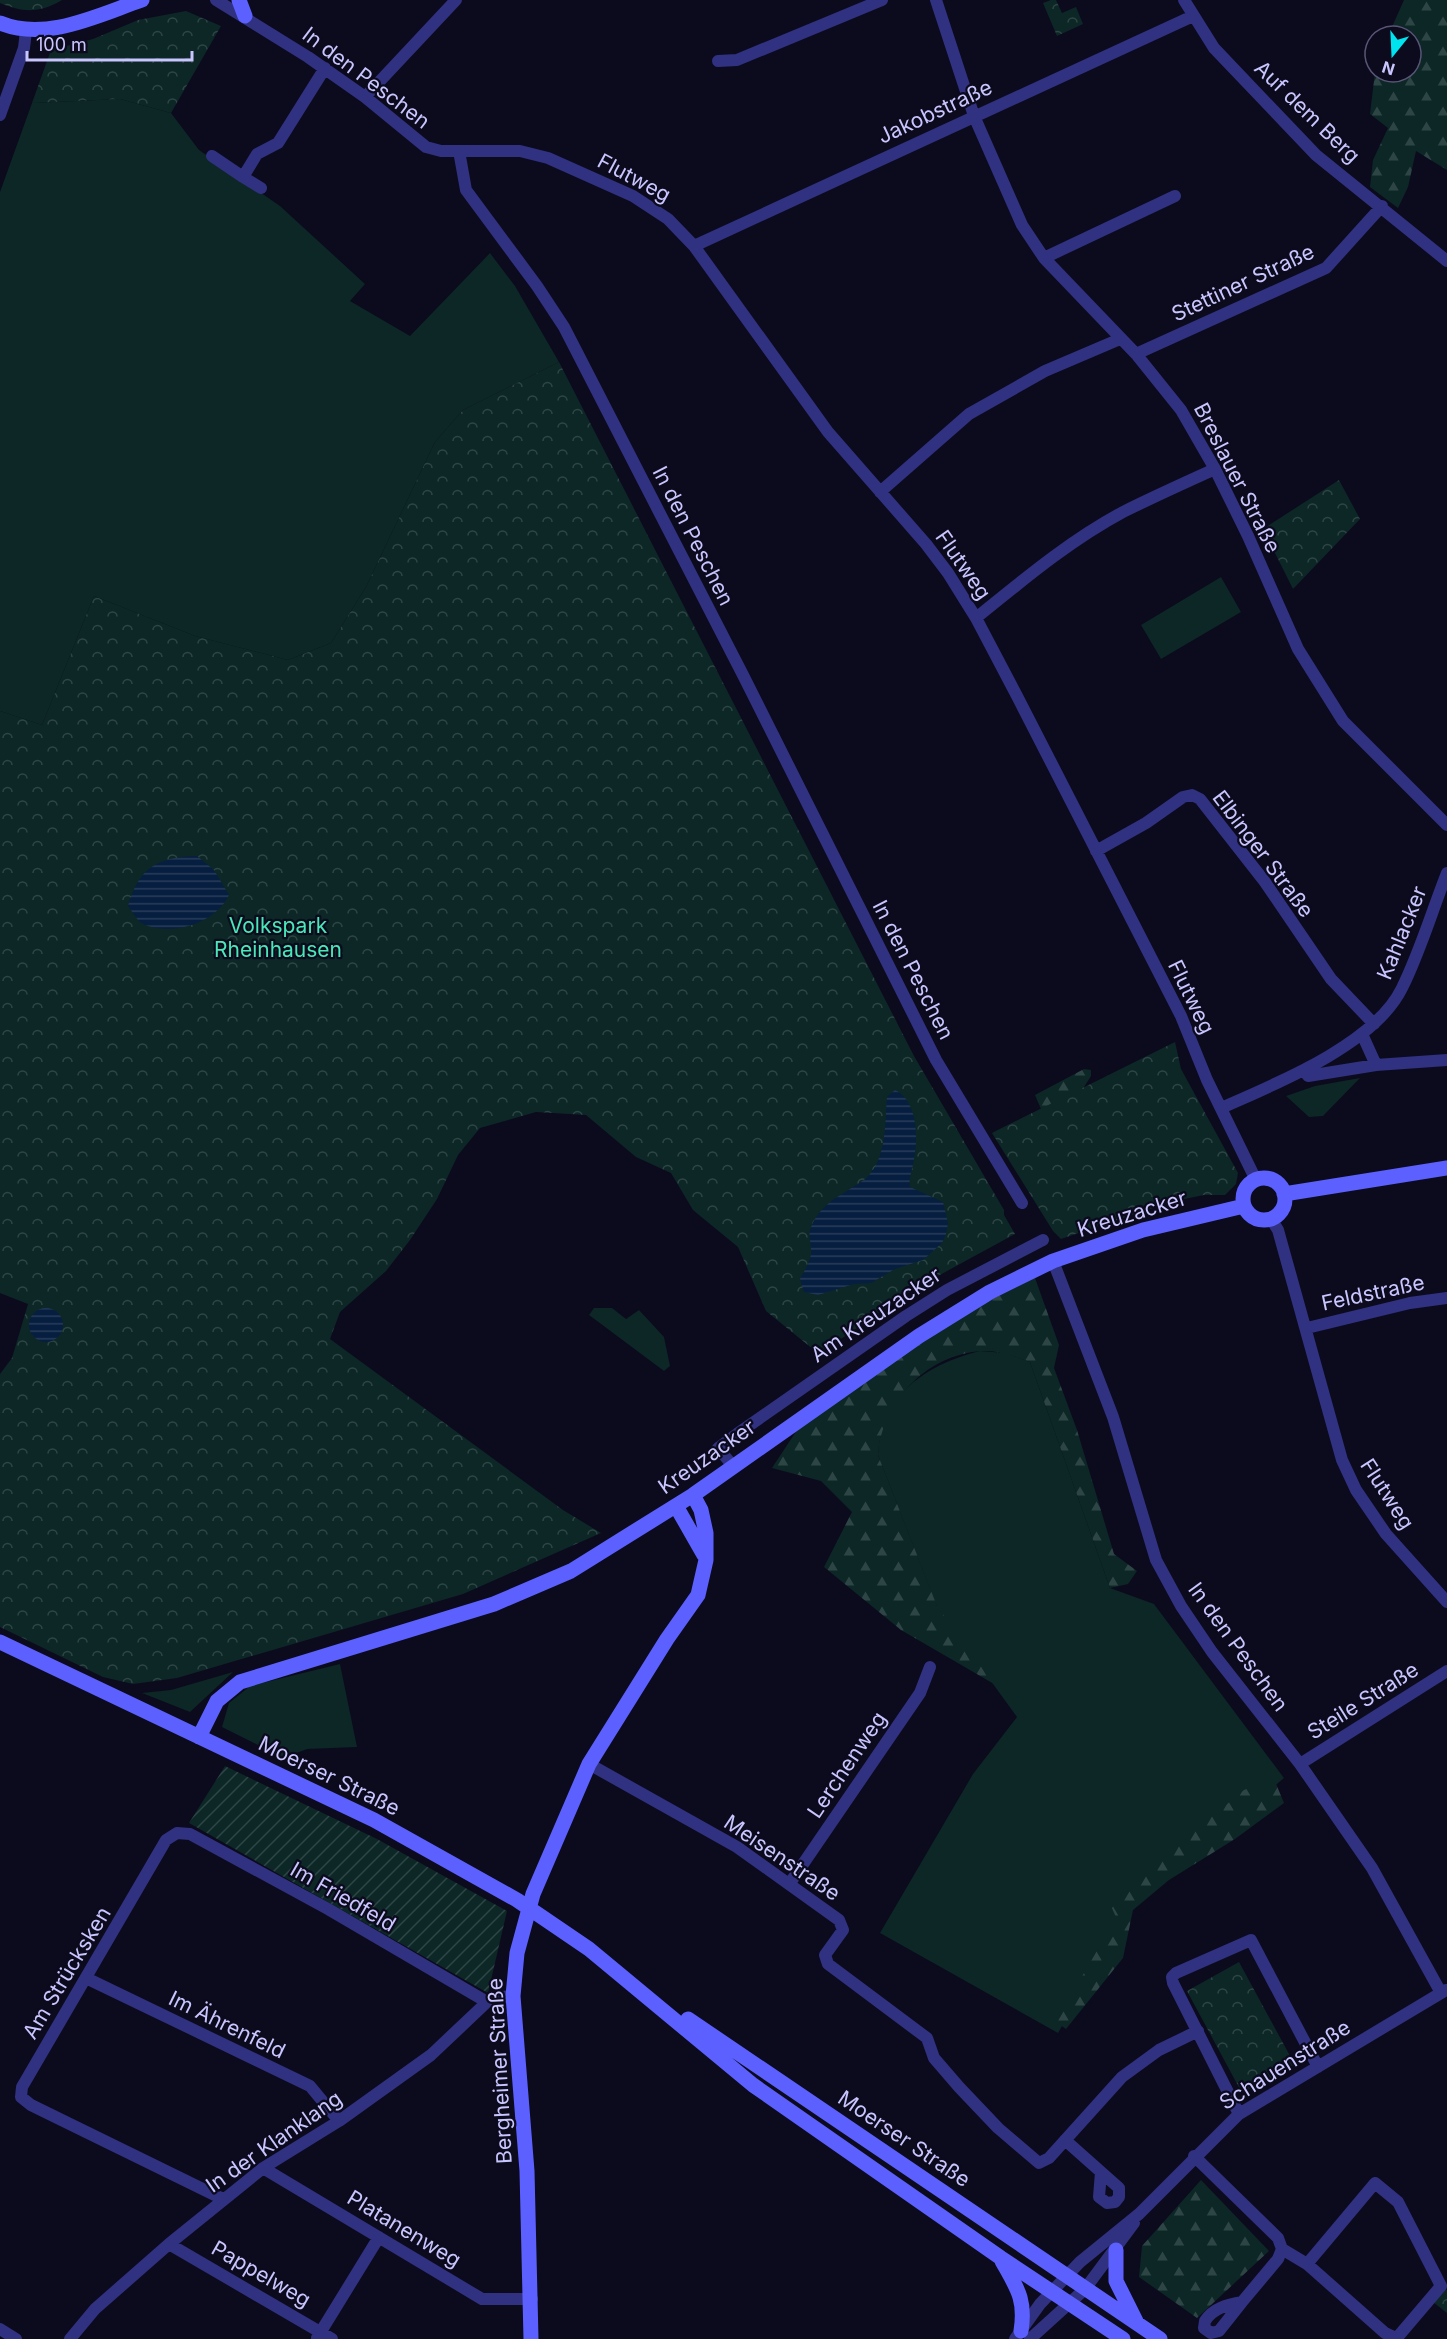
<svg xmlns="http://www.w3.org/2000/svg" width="1447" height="2339" font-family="Inter,sans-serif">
  <defs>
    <pattern id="forest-firs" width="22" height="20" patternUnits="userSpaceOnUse" patternTransform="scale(1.5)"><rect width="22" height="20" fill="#0c2725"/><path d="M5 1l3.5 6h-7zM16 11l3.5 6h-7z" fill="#2e4546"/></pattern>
    <pattern id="park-crowns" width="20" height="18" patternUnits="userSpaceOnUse" patternTransform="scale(1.5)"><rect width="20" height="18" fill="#0c2725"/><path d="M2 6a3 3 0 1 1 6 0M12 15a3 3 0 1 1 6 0" fill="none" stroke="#2e4546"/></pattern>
    <pattern id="garden-furrows" width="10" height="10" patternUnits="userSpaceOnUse" patternTransform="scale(1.5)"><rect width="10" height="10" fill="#0c2725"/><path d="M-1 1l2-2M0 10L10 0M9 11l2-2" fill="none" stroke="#2e4546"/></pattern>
    <pattern id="water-rules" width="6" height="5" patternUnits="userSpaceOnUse" patternTransform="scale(1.5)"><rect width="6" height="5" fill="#061e3f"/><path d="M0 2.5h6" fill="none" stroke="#293d5c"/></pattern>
  </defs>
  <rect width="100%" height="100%" fill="#0c0a1d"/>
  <path fill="#0c2725" d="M120 99 171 113 199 150 280 206 365 284 350 301 410 336 490 253 515 286 559 362 463 410 435 442 366 587 331 643 288 660 195 636 94 596 42 725 0 711V192L32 103Z
    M1221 577 1241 612 1161 659 1141 625Z
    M1360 1078 1323 1116 1309 1117 1286 1096 1315 1086Z
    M594 1308H612L626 1319 639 1310 664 1337 670 1366 664 1371 589 1315Z
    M980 1351 1006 1353 1030 1362 1110 1588 1154 1604 1284 1778 1130 1909 1058 2033 880 1933 973 1774 1017 1717 937 1607 878 1455C882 1394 925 1365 980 1351Z
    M340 1664 357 1747 307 1749 284 1758 222 1727 229 1703 250 1686Z
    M233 1672 190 1712 142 1693 171 1690Z"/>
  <path fill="url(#forest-firs)" d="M1404 0H1447V170L1416 151 1408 187 1398 208 1370 187 1373 160 1388 128 1370 114 1375 72H1411V36H1388Z
    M1084 1069 1091 1070V1076L1079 1095 992 1133 1041 1109 1035 1095Z
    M1035 1278 1059 1345 1054 1368 1077 1430 1114 1554 1137 1571 1128 1584 1110 1588 1030 1362C1014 1356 998 1350 981 1351 926 1355 882 1402 878 1455L937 1606 994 1684 901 1630 824 1567 852 1512 821 1481 772 1468 799 1427 869 1377 982 1304Z
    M1274 1779 1284 1803 1235 1839 1169 1880 1133 1910 1123 1958 1066 2029 1056 2022 1116 1917 1106 1895 1181 1842 1244 1790Z
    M1201 2180 1269 2251 1197 2318 1139 2277 1142 2246Z"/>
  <path fill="url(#park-crowns)" d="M0 0H62C40 13 24 13 0 3Z
    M1051 0H1056L1062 13 1076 7 1083 24 1057 36 1043 3Z
    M186 11 221 26 171 113 120 99 32 103 51 50 93 39 138 20Z
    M559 362 914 1056 1004 1210V1215L1015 1234 914 1289 819 1354 766 1311 738 1247 693 1210 671 1173 636 1157 586 1115 536 1112 480 1128 458 1155 437 1199 410 1240 386 1271 340 1312 330 1339 563 1510 601 1533 463 1594 177 1678 133 1684 103 1677 0 1627V1374L12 1358 28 1304 0 1293V711L42 725 94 596 195 636 288 660 331 643 366 587 435 442 463 410Z
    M1339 480 1360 519 1293 589 1263 529Z
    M1175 1042 1181 1069 1238 1173 1236 1184 1225 1195H1204L1174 1201 1061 1239 1053 1231 992 1133Z
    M1239 1962 1295 2065 1242 2093 1187 1991Z
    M1443 2289 1447 2290V2313L1433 2302Z"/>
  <path fill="url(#garden-furrows)" d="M225 1766 377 1839 507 1911 488 1993 189 1823Z"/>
  <path fill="url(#water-rules)" d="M197 856 214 870 229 895C216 923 172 937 143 924 137 921 132 911 128 906 139 867 158 857 197 856Z
    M895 1090C918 1101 918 1138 914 1159 913 1168 908 1179 910 1187L943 1202 948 1223 946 1234 942 1243 923 1260 895 1269 871 1283 854 1284 818 1295 804 1292 800 1279C804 1271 810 1263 811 1254 812 1239 805 1236 815 1219 827 1199 848 1192 865 1179 887 1161 885 1122 887 1097Z
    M29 1325a17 17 0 1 1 34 0a17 17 0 1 1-34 0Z"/>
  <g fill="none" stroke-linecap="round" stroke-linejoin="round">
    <path stroke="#303180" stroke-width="12" d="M216 0 308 57 365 97 426 147 441 151H520L548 158 633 196 668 219 694 246 828 432 926 544 948 573 976 618 1017 696 1181 1016 1207 1080 1256 1180
      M936 0 974 116 1022 225 1044 258 1136 354 1181 410 1215 469 1248 536 1298 649 1343 721 1447 825
      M1184 0 1214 48 1316 155 1447 261
      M718 61 737 60 882 0
      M365 97 456 0
      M0 115 24 48 26 31
      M459 151 466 190 537 286 564 327 744 677 936 1060 1022 1203
      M212 156 243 177 257 154 278 143 325 68
      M243 177 261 188
      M694 246 1193 16
      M1044 258 1175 196
      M1136 354 1326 268 1382 206
      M880 492 969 414 1045 371 1120 339
      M976 618C1023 580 1069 541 1123 512 1153 497 1184 483 1215 469
      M1096 851 1146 823 1183 797 1192 795 1200 799 1265 882 1331 979 1374 1024
      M1362 1034 1376 1065
      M1304 1070 1308 1076 1376 1065 1447 1060
      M1221 1108C1276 1084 1375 1044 1402 988 1420 952 1432 911 1447 873
      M1271 1219 1278 1230 1342 1460 1356 1490 1386 1534 1447 1602
      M1053 1261 1113 1417 1156 1560 1181 1606 1212 1652 1300 1764 1372 1868 1440 1991
      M1307 1328 1410 1303 1447 1298
      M733 1466 718 1448 737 1434 906 1316 947 1290 1043 1240
      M589 1764 737 1847 839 1920 843 1930 825 1955 828 1964 927 2038 934 2058 959 2087 998 2128 1039 2163 1049 2158 1122 2077 1159 2050 1198 2031
      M1300 1764 1447 1671
      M790 1883 920 1693 930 1667
      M86 1978 310 2086 339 2121
      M1239 2114 1173 1983 1172 1977 1176 1973 1251 1940 1318 2067
      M1065 2140 1101 2172 1099 2197 1107 2203 1115 2202 1119 2197V2188L1101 2172
      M1194 2156 1278 2238 1282 2249 1278 2259 1242 2302C1227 2305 1213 2308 1205 2321L1204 2328 1211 2333 1219 2331 1242 2302
      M263 2168 482 2299H532
      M223 2199 31 2105 21 2097 22 2087 166 1840 177 1833 190 1834 328 1909 487 2002
      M169 2244 332 2339
      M1282 2249 1307 2264 1385 2333 1398 2339
      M1307 2264 1375 2183 1398 2202 1441 2286 1396 2339
      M0 2329 16 2339
      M317 2338 379 2237
      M70 2339 95 2309 169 2244 263 2168 339 2121 431 2055 487 2002 501 1997 513 1996
      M1015 2339 1040 2304 1080 2262 1139 2214 1239 2114 1446 1990
      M1030 2339 1085 2289 1134 2223"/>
    <path stroke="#5c60ff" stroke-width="15" d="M239 0 245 16
      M0 23C46 42 98 15 142 0
      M1243 1199a21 21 0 1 1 42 0a21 21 0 1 1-42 0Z
      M1284 1194 1447 1168
      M676 1506 704 1555
      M0 1642 374 1820 517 1900 589 1949 753 2085 1001 2258 1123 2339
      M199 1737 217 1701 240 1682 494 1604 571 1571 693 1495 919 1336 990 1292 1053 1261 1143 1230 1244 1206
      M688 2019 1160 2339
      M1116 2250V2281L1136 2321
      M1002 2261C1017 2288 1026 2299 1021 2331
      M531 2339 527 2171 513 1996 517 1953 533 1894 589 1764 667 1639 698 1595 706 1560V1533L701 1510 693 1495"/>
  </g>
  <g text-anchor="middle" stroke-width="4.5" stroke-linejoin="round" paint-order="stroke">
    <g font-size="21" fill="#c9c5ff" stroke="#0c0a1d">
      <text transform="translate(366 78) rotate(37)" y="7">In den Peschen</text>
      <text transform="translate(935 112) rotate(-25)" y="7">Jakobstraße</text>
      <text transform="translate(1307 112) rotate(44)" y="7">Auf dem Berg</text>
      <text transform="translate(634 178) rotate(28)" y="7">Flutweg</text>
      <text transform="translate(1243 283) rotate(-25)" y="7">Stettiner Straße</text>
      <text transform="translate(1237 478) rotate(63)" y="7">Breslauer Straße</text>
      <text transform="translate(693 536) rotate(63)" y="7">In den Peschen</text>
      <text transform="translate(963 565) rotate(55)" y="7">Flutweg</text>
      <text transform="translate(1263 854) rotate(53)" y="7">Elbinger Straße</text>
      <text transform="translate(1402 933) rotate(-68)" y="7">Kahlacker</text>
      <text transform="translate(913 970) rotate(63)" y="7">In den Peschen</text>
      <text transform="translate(1191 997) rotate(64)" y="7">Flutweg</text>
      <text transform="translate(1132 1214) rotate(-17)" y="7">Kreuzacker</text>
      <text transform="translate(1373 1293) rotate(-12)" y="7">Feldstraße</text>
      <text transform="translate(876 1315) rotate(-34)" y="7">Am Kreuzacker</text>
      <text transform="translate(707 1457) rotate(-35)" y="7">Kreuzacker</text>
      <text transform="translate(1387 1494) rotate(57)" y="7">Flutweg</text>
      <text transform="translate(1238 1647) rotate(54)" y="7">In den Peschen</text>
      <text transform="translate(1363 1701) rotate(-32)" y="7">Steile Straße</text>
      <text transform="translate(847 1765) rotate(-56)" y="7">Lerchenweg</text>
      <text transform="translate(329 1776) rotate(26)" y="7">Moerser Straße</text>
      <text transform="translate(782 1858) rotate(34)" y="7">Meisenstraße</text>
      <text transform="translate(343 1897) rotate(30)" y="7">Im Friedfeld</text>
      <text transform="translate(67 1973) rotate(-59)" y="7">Am Strücksken</text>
      <text transform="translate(227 2025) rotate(26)" y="7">Im Ährenfeld</text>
      <text transform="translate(1285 2065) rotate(-32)" y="7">Schauenstraße</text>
      <text transform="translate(500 2071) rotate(-93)" y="7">Bergheimer Straße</text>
      <text transform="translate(904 2139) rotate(34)" y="7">Moerser Straße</text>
      <text transform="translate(274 2142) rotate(-35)" y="7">In der Klanklang</text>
      <text transform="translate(404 2229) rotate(31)" y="7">Platanenweg</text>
      <text transform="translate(261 2274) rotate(30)" y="7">Pappelweg</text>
    </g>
    <g font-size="21" fill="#48e8b8" stroke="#0c0a1d">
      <text x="278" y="933">Volkspark<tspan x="278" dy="24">Rheinhausen</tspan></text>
    </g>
  </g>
  <g transform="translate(1393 54) rotate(198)"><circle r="28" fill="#0c0a1d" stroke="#585577" stroke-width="1.5"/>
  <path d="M0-4.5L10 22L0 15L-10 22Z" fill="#00e4f0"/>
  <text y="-9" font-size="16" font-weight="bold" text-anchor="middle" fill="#c9c5ff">N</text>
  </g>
  <path d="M27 51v9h165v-9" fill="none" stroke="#c9c5ff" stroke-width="3"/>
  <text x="36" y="51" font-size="18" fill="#c9c5ff" stroke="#0c0a1d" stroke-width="4.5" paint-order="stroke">100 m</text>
</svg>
